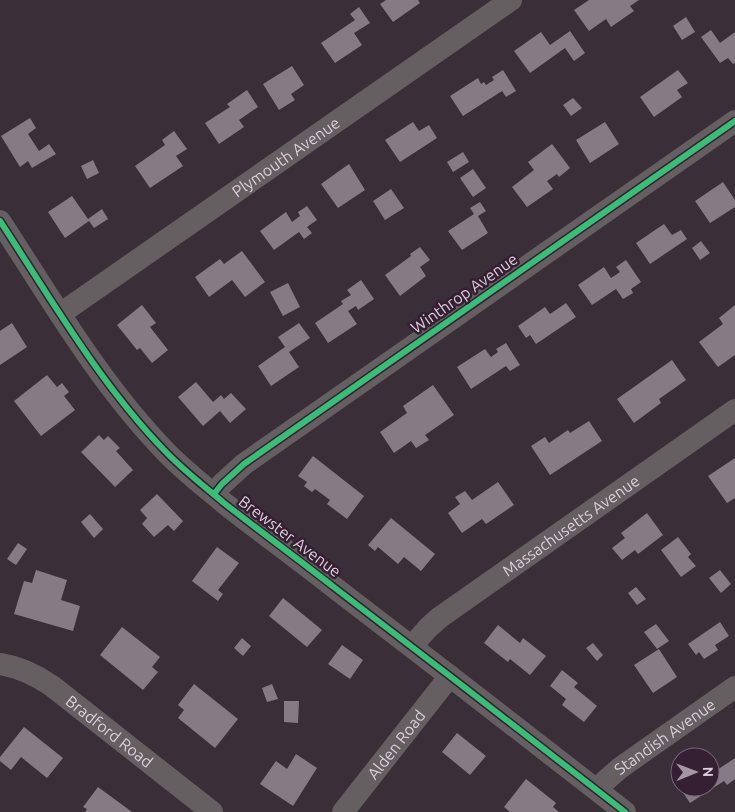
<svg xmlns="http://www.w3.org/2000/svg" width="735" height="812" font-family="Ubuntu,sans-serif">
  <rect width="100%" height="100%" fill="#3a2e39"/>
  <path fill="#867b85" d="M386 0H418L420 3 393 22 380 4Z
    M589 0H639L630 6 634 11 611 27 606 19 589 31 574 10Z
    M359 7 370 23 354 33 362 45 335 63 321 43 355 20 350 14Z
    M686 17 695 32 682 40 673 26Z
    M711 30 720 43 735 32V63L733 64 728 58 720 63 701 37Z
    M570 31 585 53 574 61 565 48 530 73 514 51 541 32 550 45Z
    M292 66 304 85 291 94 295 100 279 110 263 84Z
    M503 70 516 91 506 97 502 91 463 116 450 96 478 78 481 84 484 82 486 85 494 80 492 77Z
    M678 70 688 83 677 90 682 97 654 117 640 97Z
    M247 90 258 107 239 120 244 127 219 144 205 123 230 107 227 104Z
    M573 98 582 108 571 116 563 105Z
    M30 118 36 128 28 134 39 151 49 144 56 154 32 168 28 161 20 167 1 136Z
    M413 122 419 131 429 125 437 138 400 162 385 140Z
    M605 122 619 144 590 163 576 140Z
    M174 131 187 149 176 156 183 166 150 188 135 166 165 145 162 140Z
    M552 144 570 168 559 177 557 174 547 181 553 189 527 207 512 187 534 170 528 162Z
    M463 152 469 162 453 172 447 162Z
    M93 160 99 173 87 179 81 166Z
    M349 164 365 190 338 208 321 184Z
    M473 169 486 188 473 197 460 178Z
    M723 182 735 200V207L710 223 695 201Z
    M391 189 404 208 385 220 373 201Z
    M72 196 88 219 102 209 108 219 94 228 89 221 65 238 48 212Z
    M480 202 486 211 478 216 488 233 462 250 448 231 474 214 470 208Z
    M307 206 317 220 307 227 312 233 304 239 299 232 274 250 260 231 286 212 292 222 300 216 298 212Z
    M664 224 672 235 681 230 687 239 650 264 636 243Z
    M701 241 710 253 700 260 692 248Z
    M420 247 430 260 420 267 426 276 400 296 385 275 411 256 410 254Z
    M242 251 265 282 245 297 232 280 209 297 195 277 220 259 224 264Z
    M626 260 641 282 631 289 633 293 623 299 616 289 592 305 578 285 604 267 611 278 620 272 616 267Z
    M361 280 374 299 358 310 356 306 348 311 357 324 328 343 315 323 343 304 341 301 351 295 347 290Z
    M288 283 300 307 283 316 270 292Z
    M566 303 576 317 536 344 530 335 526 338 518 326 545 307 550 314Z
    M142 305 156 323 150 327 168 350 152 363 140 348 137 350 117 325Z
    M735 305V355L718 367 699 342 723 324 719 318Z
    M12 323 27 347 0 365V331Z
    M299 323 310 338 289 352 299 367 271 386 258 366 285 347 278 337Z
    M506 343 520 365 510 371 506 366 471 389 457 367 485 349 491 357 498 352 496 349Z
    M672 360 686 380 659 399 661 403 634 423 617 399Z
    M47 375 57 387 62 383 69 392 64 396 75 410 41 436 14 401Z
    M196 382 213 402 221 395 224 399 231 393 246 409 230 423 220 411 203 426 178 397Z
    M433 385 454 415 425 435 429 440 416 448 411 441 394 453 380 432 407 413 403 406Z
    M589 421 602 441 550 475 531 446 545 437 549 443 568 430 570 433Z
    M99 435 104 440 108 436 120 448 116 451 133 470 115 487 81 452Z
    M313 456 364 496 347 519 327 504 330 500 315 489 312 492 304 486 307 482 298 476Z
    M735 458V498L727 503 708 476Z
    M498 482 514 505 486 524 482 519 462 533 448 513 460 504 455 497 465 491 472 500Z
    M157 494 183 521 174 531 168 525 154 537 142 524 147 518 140 510Z
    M647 513 663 535 638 554 635 550 622 560 612 548 625 538 621 533Z
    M90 514 103 529 94 538 81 522Z
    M391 518 435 554 421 571 404 557 398 564 378 547 375 551 368 545Z
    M678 537 691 554 688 557 696 566 681 577 661 550Z
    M18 543 27 549 16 565 7 559Z
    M217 547 239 563 218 590 223 594 218 601 192 581Z
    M36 570 67 580 61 600 80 606 73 631 14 614 24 581 32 583Z
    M720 570 731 584 721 593 709 578Z
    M636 587 646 599 637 605 628 593Z
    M283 598 322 630 307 647 269 616Z
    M720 622 729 636 715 645 718 650 704 659 699 652 696 655 688 644Z
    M656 624 669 641 657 649 644 632Z
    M498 625 520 643 523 638 546 656 530 675 510 659 508 662 484 643Z
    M122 627 160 657 152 667 158 672 143 690 100 655Z
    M242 638 251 646 243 656 234 648Z
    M593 643 603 655 597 661 586 648Z
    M342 645 363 660 350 679 328 664Z
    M659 649 677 677 653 693 634 665Z
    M562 670 578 683 574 687 597 706 584 722 562 705 566 699 550 686Z
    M194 684 238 719 215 748 178 718 184 710 178 705Z
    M272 684 278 699 267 702 262 688Z
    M284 701H299L298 723 284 722Z
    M24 727 63 758 47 778 21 757 11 770 0 761V757Z
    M457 733 486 756 470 775 442 752Z
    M296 754 317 768 293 806 260 784 276 761 287 769Z
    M735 758V779L727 785 724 781 690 803 676 782 680 779V787H710V760L717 770Z
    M526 779 556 803 553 807 559 812H510L504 807Z
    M98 787 132 812H85L87 809 83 807Z"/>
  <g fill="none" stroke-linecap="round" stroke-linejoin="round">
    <g stroke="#655f61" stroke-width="22">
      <path d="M0 221C51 299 100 384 165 451 183 470 204 486 224 503 261 532 298 559 335 588 432 662 529 737 625 812"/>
      <path id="s1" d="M60 314 511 0"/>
      <path d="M214 494 222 484 244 464 735 121"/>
      <path id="s2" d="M412 646 428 628 439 618 735 410"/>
      <path id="s3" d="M0 664C20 667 36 675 52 686L212 812"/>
      <path id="s4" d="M598 790 604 782 620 768 735 687"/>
      <path id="s5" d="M343 812 450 676"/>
    </g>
    <g stroke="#351f33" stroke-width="9">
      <path id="cycleway" d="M0 221C51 299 100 384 165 451 183 470 204 486 224 503 261 532 298 559 335 588 432 662 529 737 625 812
        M214 494 222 484 244 464 735 121"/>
    </g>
    <use href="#cycleway" stroke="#3abd76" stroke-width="6"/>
  </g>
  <g text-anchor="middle" stroke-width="5" stroke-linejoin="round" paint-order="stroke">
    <g font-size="16" fill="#ddcedb" stroke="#351f33">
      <text dy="6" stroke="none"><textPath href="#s1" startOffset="275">Plymouth Avenue</textPath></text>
      <text transform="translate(464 293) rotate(-35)" y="6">Winthrop Avenue</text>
      <text dy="6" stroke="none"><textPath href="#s2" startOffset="200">Massachusetts Avenue</textPath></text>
      <text transform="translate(290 536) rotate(37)" y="6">Brewster Avenue</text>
      <text dy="6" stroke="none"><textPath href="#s3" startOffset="130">Bradford Road</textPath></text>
      <text dy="6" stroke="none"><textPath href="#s4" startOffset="86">Standish Avenue</textPath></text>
      <text dy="6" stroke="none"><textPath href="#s5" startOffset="86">Alden Road</textPath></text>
    </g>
  </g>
  <g transform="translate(695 772) rotate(89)"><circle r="24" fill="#351f33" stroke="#786576"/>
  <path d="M0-4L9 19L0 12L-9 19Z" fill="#a496a2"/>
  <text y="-8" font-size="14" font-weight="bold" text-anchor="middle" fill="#ddcedb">N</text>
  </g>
</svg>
